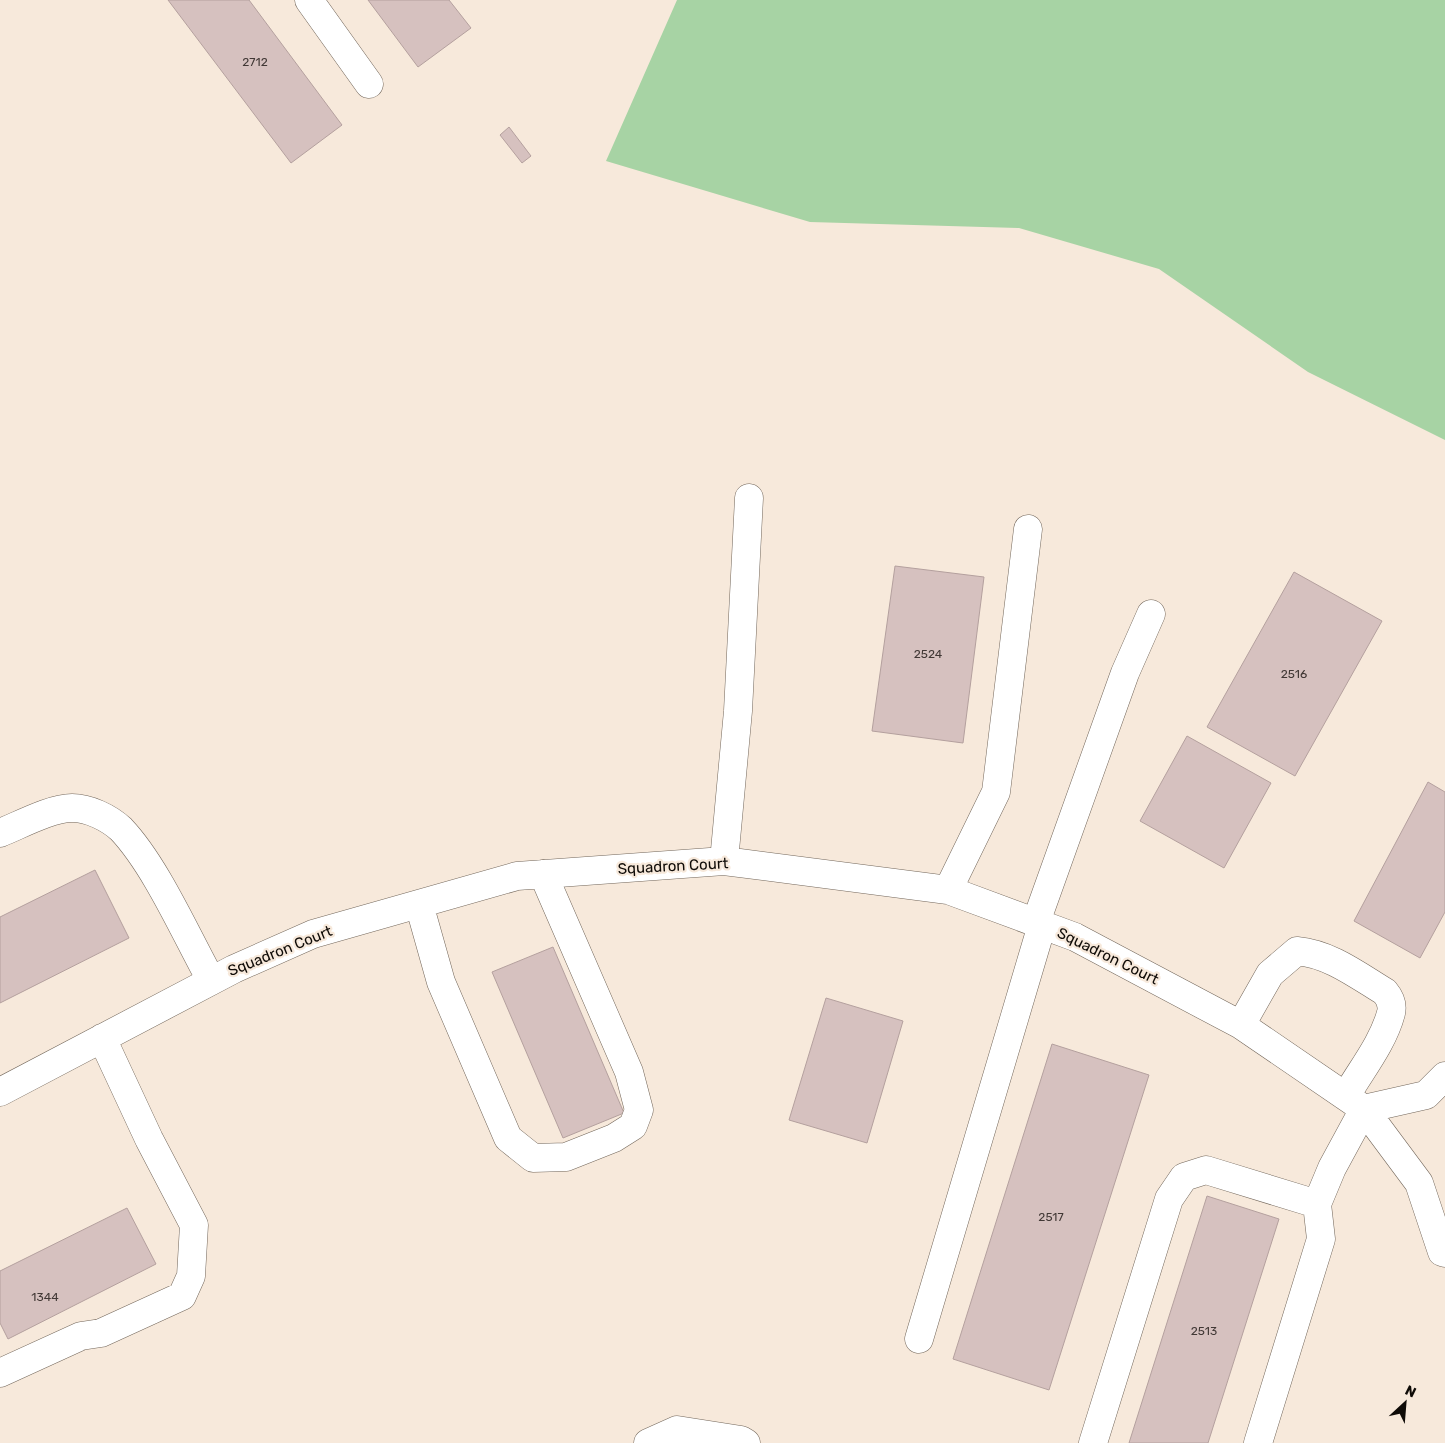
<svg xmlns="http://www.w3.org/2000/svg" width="1445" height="1443" font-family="Rubik,sans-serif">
  <rect width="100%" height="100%" fill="#f7e9db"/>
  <path fill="#a7d3a4" d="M677 0H1445V440L1308 372 1159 269 1019 228 810 222 606 161Z"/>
  <path fill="#d6c1bf" stroke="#b4a09e" d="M168 0H249L342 125 291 163Z
    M368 0H449L471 28 418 67Z
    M509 127 531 156 522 163 500 135Z
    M895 566 984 577 963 743 872 731Z
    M1294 572 1382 621 1295 776 1207 727Z
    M1187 736 1271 783 1224 868 1140 821Z
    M1428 782 1445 792V912L1420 958 1354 921Z
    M95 870 129 938 0 1003V917Z
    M553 947 624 1113 563 1138 492 972Z
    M826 998 903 1021 867 1143 789 1120Z
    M1052 1044 1149 1075 1049 1390 953 1359Z
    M1207 1196 1279 1219 1208 1443H1129Z
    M127 1208 156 1264 8 1339 0 1323V1271Z"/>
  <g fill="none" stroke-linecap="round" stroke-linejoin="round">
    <g stroke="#73675b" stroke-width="29">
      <path id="minor" d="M309 0 369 84
        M0 833C20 825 51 808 72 808 89 808 109 818 121 829 156 866 186 935 211 980
        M724 861 738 711 749 498
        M948 890 996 792 1028 529
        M419 904 441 982 508 1138 533 1158 566 1157 614 1138 633 1126 639 1110 629 1072 543 874
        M1036 922 1125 673 1151 614
        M1241 1025 1270 974 1297 951C1330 954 1357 975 1385 992 1390 998 1393 1005 1391 1013 1383 1043 1361 1070 1346 1096
        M0 1092 234 969 313 934 517 876 724 861 948 890 1075 937 1241 1025 1364 1109 1419 1183 1442 1252 1445 1253
        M919 1339 1042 925
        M0 1373 81 1336 101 1333 182 1296 191 1276 194 1225 149 1139 102 1038
        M648 1443 677 1430 741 1440 746 1443
        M1093 1443 1169 1199 1184 1177 1206 1170 1317 1204
        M1258 1443 1321 1239 1317 1204 1332 1168 1364 1109 1426 1095 1445 1076"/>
    </g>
    <use href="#minor" stroke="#fff" stroke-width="28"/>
  </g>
  <g text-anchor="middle" stroke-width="4.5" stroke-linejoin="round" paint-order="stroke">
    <g font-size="12" fill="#413835">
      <text x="255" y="66">2712</text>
      <text x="928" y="658">2524</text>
      <text x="1294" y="678">2516</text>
      <text x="1051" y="1221">2517</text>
      <text x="45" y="1301">1344</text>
      <text x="1204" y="1335">2513</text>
    </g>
    <g font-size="15" fill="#0f0b07" stroke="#f7e9db">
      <text transform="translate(673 866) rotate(-3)" y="5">Squadron Court</text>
      <text transform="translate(280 951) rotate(-22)" y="5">Squadron Court</text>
      <text transform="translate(1108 956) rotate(26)" y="5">Squadron Court</text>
    </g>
  </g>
  <g transform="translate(1405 1403) rotate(26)" stroke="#f7e9db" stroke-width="4" paint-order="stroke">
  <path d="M0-4L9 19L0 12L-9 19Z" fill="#0f0b07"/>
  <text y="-8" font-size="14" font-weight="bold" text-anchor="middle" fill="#0f0b07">N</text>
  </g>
</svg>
